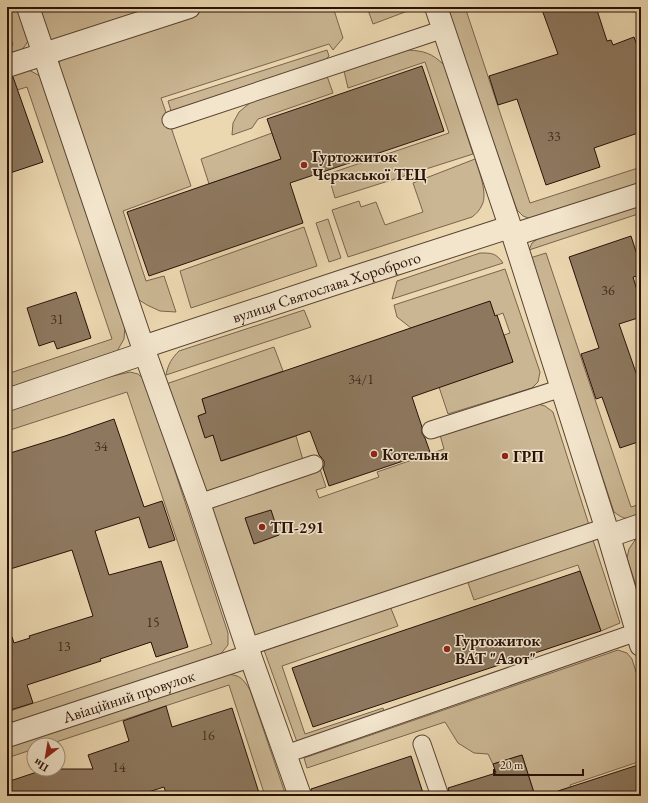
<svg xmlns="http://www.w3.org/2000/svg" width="648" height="803" font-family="'EB Garamond',serif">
  <rect width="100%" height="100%" fill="#ebd7b0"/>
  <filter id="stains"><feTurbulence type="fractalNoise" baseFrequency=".005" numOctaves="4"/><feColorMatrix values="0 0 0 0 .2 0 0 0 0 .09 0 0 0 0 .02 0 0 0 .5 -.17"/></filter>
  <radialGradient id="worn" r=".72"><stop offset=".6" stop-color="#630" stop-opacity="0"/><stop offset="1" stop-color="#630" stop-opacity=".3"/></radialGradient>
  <path fill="#cab693" stroke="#79644e" d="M7 7H18L29 39C24 49 18 55 7 59V47L13 45 7 27Z
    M35 7H166L51 41Z
    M214 7H333L343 38 333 50 329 44 161 98 191 186 123 211 146 281 164 276 176 312 160 311 147 305 133 296 57 71 60 60 67 53Z
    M367 7H410L405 12 373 24Z
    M446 7H465L530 203 641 167V183L531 219 523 216 517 210Z
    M327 50 329 56 324 61 171 111 168 101Z
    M408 50C424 51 432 53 444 65L473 154 335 198 328 174 449 133 425 62 348 88 344 71Z
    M29 70 40 76 125 326 124 339 116 353 7 389V374L112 339 27 87 7 93V74Z
    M327 76 333 93 258 119 252 128 232 135 233 123 239 112 251 102Z
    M272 133 281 159 209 184 201 159Z
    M475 159C479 171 488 194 482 205 480 210 476 214 472 217L348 257 332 210 359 201 361 207 376 202 385 225 423 212 413 183Z
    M641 204V213L529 250 532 243 539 238Z
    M328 219 341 258 329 262 316 223Z
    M304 227 317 266 191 308 180 271Z
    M480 253C492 253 496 253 503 263L392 299 397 281Z
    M546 253 631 507 641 504V515C627 519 626 521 614 512L530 258Z
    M505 269 540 372 538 382 532 388 448 414 439 387 513 362 504 335 510 333 503 313 495 316 490 302 411 328 397 317 394 305Z
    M304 310 311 327 166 375C168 364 172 358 179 351Z
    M274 347 283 371 202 399 206 413 198 416 205 437 213 435 222 461 296 436 303 460 201 495 166 384Z
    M130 372 138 374 145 380 228 633V645L219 656 7 727V712L212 644 127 392 7 431V408L75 385Z
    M538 404 545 406 553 412 590 528 251 640 206 509 320 469 326 487 316 490 319 498 379 477 377 472 444 449 440 435Z
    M641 535V601L627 558 629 549 635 540Z
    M592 537 620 623 601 631 578 565 474 600 467 580Z
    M390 606 398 626 282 666 305 734 383 708 385 714 297 742 264 650Z
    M618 650 627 653 632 659 641 688V761L570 785 574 796H535L522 755 493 764 488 754 474 753 458 743 445 722 307 768 304 758Z
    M224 674C240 675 242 677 250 690L286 796H265L229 685 47 745H34V749L7 758V746Z"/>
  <path fill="#8d785f" stroke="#281208" d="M541 7H596L607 41 611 40 613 45 634 37 641 57V132L594 148 600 167 546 185 517 99 498 105 489 76 558 54Z
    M422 66 444 131 290 183 303 223 149 276 127 212 281 159 267 119Z
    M13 77 43 162 7 174V78Z
    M631 236 641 267V275L633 277 641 303V317L619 324 641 387V441L620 448 602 397 596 399 581 354 599 348 569 257Z
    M76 292 91 338 57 349 54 341 39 346 27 308Z
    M490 301 495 316 497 315 513 362 412 397 422 427V433L425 438 430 452 329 486 323 468 324 466V461L321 457 319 455 310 431 221 461 213 435 205 438 198 416 206 413 202 399Z
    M114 419 144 507 162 501 175 540 149 548 139 517 95 531 109 575 161 561 188 647 156 657 151 642 100 659 101 661 27 685 33 703 7 711V638L12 637 14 643 30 638 29 636 93 616 72 550 7 570V454L65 436Z
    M271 510 279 535 254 544 245 518Z
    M580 571 601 631 313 727 292 668Z
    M166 706 172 727 232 708 260 796H167L164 787 136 796H7V782L46 769H93L88 755 129 741 123 721Z
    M522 755 535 796H450L448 788 496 773 493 764Z
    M411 756 424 796H312L311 789Z
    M641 764V796H559L558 791Z"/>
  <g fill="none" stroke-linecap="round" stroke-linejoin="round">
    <g stroke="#594332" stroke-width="19">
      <path id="lane" d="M171 120 444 29
        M431 430 562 388
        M199 503 314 464
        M247 647 606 527
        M422 744 440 796
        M286 754 637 632"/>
    </g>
    <g stroke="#594332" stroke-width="24">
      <g id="street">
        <path d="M28 7 145 353 199 503 247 647 300 796"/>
        <path d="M436 7 513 235 606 527 641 645"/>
        <path d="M7 66 189 7"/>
        <path d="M513 235 641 194"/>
        <path id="s1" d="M143 347 352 278 510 227"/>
        <path d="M7 400 145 353"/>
        <path d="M609 536 641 525"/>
        <path id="s2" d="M7 736 250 656"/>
      </g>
    </g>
    <use href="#lane" stroke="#f2e5cc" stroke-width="17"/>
    <use href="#street" stroke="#f2e5cc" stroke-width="22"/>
  </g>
  <g fill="#8f2418" stroke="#f2e5cc" stroke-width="1.5">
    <circle cx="304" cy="165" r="4"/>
    <circle cx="374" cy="454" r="4"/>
    <circle cx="505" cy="456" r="4"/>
    <circle cx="262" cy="527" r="4"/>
    <circle cx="447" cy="649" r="4"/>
  </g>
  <g text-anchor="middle" stroke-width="3" stroke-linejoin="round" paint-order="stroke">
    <g font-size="14" fill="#412c1e">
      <text x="554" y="141">33</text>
      <text x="608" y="295">36</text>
      <text x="57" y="324">31</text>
      <text x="361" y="384">34/1</text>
      <text x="101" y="451">34</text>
      <text x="153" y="627">15</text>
      <text x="64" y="651">13</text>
      <text x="208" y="740">16</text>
      <text x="119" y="772">14</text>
    </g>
    <g font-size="16" font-weight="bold" fill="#281208" stroke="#f2e5cc" text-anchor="start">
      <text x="312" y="162">Гуртожиток<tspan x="312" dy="18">Черкаської ТЕЦ</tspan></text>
      <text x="382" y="460">Котельня</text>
      <text x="513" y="462">ГРП</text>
      <text x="270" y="533">ТП-291</text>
      <text x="455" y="646">Гуртожиток<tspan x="455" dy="18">ВАТ "Азот"</tspan></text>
    </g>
    <g font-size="16" fill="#281208" stroke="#f2e5cc">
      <text dy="6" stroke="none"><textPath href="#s1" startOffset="193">вулиця Святослава Хороброго</textPath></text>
      <text dy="6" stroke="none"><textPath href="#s2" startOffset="128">Авіаційний провулок</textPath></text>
    </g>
  </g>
  <rect width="648" height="803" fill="none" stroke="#ebd7b0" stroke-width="24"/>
  <rect x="8" y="8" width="632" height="787" fill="none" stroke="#281208" stroke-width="2"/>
  <rect x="12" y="12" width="624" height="779" fill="none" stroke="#281208"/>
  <g transform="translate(46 757) rotate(211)"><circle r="19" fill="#f2e5cc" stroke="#a1917e"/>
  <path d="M0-3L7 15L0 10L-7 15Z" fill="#8f2418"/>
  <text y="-6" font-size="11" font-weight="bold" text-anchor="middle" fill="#281208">Пн</text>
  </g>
  <path d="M494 769v6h89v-6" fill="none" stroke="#281208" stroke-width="2"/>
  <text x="500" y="769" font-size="12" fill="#281208" stroke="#f2e5cc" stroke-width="3" paint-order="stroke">20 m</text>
  <rect width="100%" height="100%" filter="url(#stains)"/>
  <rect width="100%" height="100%" fill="url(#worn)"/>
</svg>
